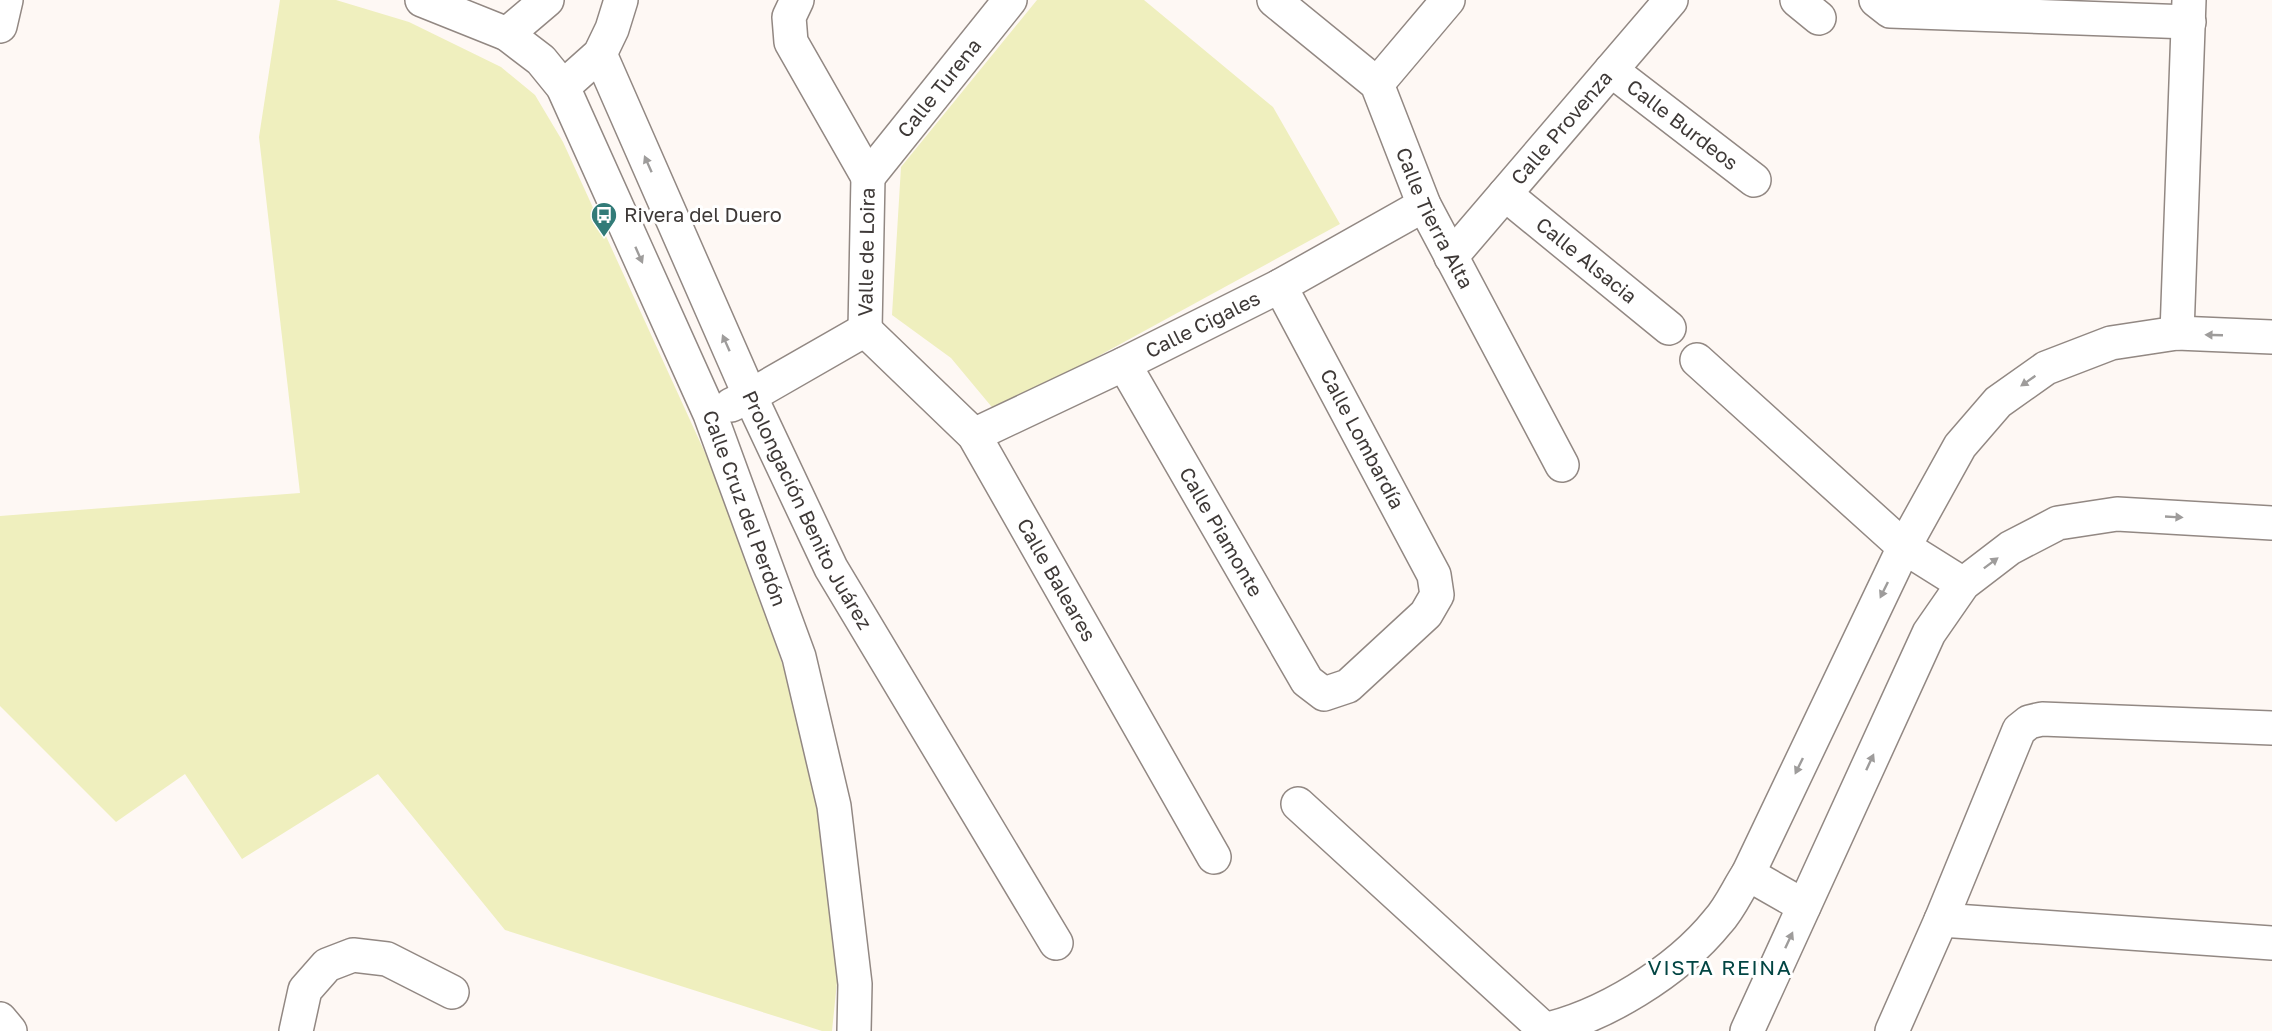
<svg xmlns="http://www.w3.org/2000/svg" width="2272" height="1031" font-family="'Golos Text',sans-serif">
  <rect width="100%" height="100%" fill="#fef8f4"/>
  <path fill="#efefbe" d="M280 0H336L409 22 501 67 535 95 563 142 722 490 795 701 825 828 837 982 832 1031H822L505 930 378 774 242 859 185 774 116 822 0 706V516L300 493 259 137Z
    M1037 0H1144L1273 107 1340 224 996 412 951 358 892 315 901 167Z"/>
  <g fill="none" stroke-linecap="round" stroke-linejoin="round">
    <g stroke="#928883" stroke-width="36">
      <g id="minor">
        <path id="s1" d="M422 0 507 34 541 60 563 87 710 414 799 657 834 806 855 984 854 1031"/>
        <path d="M797 0 789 17 791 42 868 177"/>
        <path id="s2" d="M1274 0 1377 84 1424 205 1562 465"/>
        <path d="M1797 0 1819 18"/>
        <path d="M1876 0 1890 11 2189 22"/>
        <path d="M0 26 6 0"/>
        <path d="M507 34 547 0"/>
        <path id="s3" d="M600 54 750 396 831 568 1056 943"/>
        <path id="s4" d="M1611 70 1754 180"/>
        <path d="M1377 84 1448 0"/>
        <path d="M563 87 600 54 612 29 621 0"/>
        <path id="s5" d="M868 177 1010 0"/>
        <path id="s6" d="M1505 194 1669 328"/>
        <path id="s7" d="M1451 257 1671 0"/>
        <path id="s8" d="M865 330 974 435 1214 857"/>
        <path id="s9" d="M865 330 868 177"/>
        <path d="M2177 333 2189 0"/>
        <path d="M1697 360 1904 547 1963 584"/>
        <path id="s10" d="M1124 364 1307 681 1324 694 1348 686 1426 614 1437 595 1434 575 1280 286"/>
        <path d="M731 405 750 396 865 330"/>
        <path id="s11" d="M974 435 1124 364 1280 286 1424 205"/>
        <path d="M1298 804 1545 1030"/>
        <path d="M1748 874 1804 906"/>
        <path d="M1941 920 2272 943"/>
        <path d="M0 1019 10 1031"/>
        <path d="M296 1031 305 990 327 965 353 955 387 959 452 992"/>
        <path d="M1539 1031C1602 1018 1677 972 1718 921 1730 908 1738 889 1748 874L1904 547 1960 446 1998 402 2046 368 2111 343 2177 333 2272 337"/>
        <path d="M1747 1031 1929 633 1963 584 2010 548 2058 523 2117 514 2272 523"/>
        <path d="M1892 1031 1941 920 2019 730 2029 722 2042 719 2272 728"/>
      </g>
    </g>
    <use href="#minor" stroke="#fff" stroke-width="33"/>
  </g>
  <defs><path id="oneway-solid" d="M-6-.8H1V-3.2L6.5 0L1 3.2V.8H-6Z" transform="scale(1.5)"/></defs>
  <g fill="#9e9c9b">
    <use href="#oneway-solid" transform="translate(648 164) rotate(-114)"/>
    <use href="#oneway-solid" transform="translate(639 255) rotate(66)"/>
    <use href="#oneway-solid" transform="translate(2214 335) rotate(-178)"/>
    <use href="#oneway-solid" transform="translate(726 343) rotate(-114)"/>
    <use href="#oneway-solid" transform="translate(2028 381) rotate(145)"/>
    <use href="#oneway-solid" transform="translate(2174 517) rotate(3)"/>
    <use href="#oneway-solid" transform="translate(1991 563) rotate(-37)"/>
    <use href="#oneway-solid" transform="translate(1884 590) rotate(116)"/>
    <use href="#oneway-solid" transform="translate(1870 762) rotate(-65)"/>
    <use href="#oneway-solid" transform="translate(1799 766) rotate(116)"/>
    <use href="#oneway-solid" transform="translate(1789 940) rotate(-65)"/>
  </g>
  <defs>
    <g id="bus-pin" transform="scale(1.35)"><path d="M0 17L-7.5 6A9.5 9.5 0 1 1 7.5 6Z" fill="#327b78" stroke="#fff"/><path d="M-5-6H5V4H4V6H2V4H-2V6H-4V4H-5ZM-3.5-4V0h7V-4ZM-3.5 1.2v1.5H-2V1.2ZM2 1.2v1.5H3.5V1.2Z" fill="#fff"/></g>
  </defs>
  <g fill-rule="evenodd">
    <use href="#bus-pin" x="604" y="215"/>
  </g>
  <g text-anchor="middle" stroke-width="6" stroke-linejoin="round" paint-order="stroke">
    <g font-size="20" fill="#3e3937" stroke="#fff">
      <text dy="7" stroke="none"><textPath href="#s5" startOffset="114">Calle Turena</textPath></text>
      <text dy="7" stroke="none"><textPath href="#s4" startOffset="90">Calle Burdeos</textPath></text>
      <text dy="7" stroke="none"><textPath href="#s7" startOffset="170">Calle Provenza</textPath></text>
      <text dy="7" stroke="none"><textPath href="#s2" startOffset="279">Calle Tierra Alta</textPath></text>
      <text dy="7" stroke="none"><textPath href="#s9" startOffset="78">Valle de Loira</textPath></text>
      <text dy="7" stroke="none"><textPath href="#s6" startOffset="105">Calle Alsacia</textPath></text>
      <text dy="7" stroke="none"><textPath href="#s11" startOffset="254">Calle Cigales</textPath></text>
      <text transform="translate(1362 439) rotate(62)" y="7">Calle Lombardía</text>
      <text dy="7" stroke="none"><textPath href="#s1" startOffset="628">Calle Cruz del Perdón</textPath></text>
      <text dy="7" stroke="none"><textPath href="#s3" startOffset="501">Prolongación Benito Juárez</textPath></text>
      <text dy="7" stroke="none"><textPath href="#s10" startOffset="194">Calle Piamonte</textPath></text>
      <text dy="7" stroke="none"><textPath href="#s8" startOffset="318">Calle Baleares</textPath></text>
    </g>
    <g font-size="20" fill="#3e3937" stroke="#fff" text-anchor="start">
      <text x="624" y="222">Rivera del Duero</text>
    </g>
    <g font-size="21" letter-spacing="1.5" fill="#024543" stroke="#fff">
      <text x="1720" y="975">VISTA REINA</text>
    </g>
  </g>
</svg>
